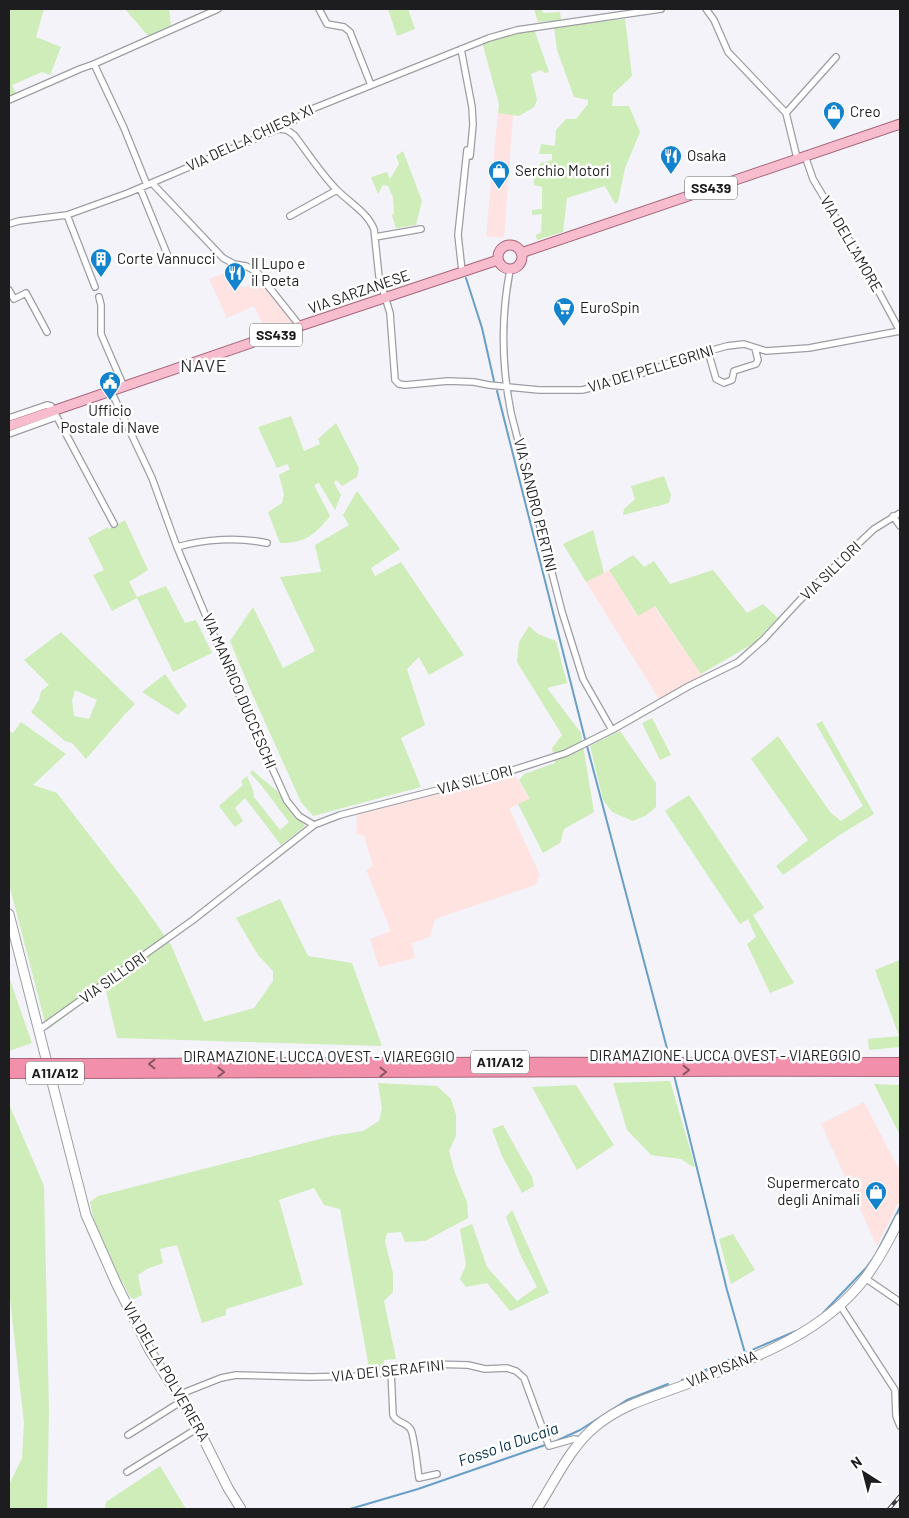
<svg xmlns="http://www.w3.org/2000/svg" width="909" height="1518" font-family="Barlow,sans-serif">
  <rect width="100%" height="100%" fill="#f3f3f9"/>
  <path fill="#fee3e2" d="M498 113 513 115 504 238 486 236Z
    M231 271 242 287 265 286 294 323 266 331 254 306 227 318 209 279Z"/>
  <path fill="#fee3e1" d="M609 570 637 616 654 606 706 681 662 704 586 582Z
    M515 775 530 800 509 808 540 875 535 885 435 919 430 937 412 943 415 958 379 967 370 939 391 931 366 870 373 866 364 836 356 834 357 814Z
    M864 1102 900 1172V1200L877 1246 821 1124Z"/>
  <path fill="#ceedb8" fill-rule="evenodd" d="M9 9H44L36 37 61 47 50 75 42 72 12 85 16 94 9 97Z
    M125 9H169L171 25 148 36Z
    M388 9H408L415 29 397 36Z
    M534 9H542L543 13 560 12 561 20 538 22Z
    M625 19 632 76 613 94 612 106H629L640 132 625 168 618 202 615 204 605 186 567 198 563 232 537 240 536 235 541 233 542 214 532 215V210L542 209V187L534 185V173L541 163 552 160V154H539L541 144 555 146 556 130 566 119H576L588 104V100L574 97 557 50 554 27Z
    M534 29 549 72 545 73 541 70 531 74 537 100 534 107 519 116 498 113 499 104 482 42 517 32Z
    M403 151 422 201 416 225 396 228 392 215 394 213 393 197 388 186 383 185 378 194 371 177 387 172 390 179 399 164 396 156Z
    M291 416 304 451 320 444 318 439 336 423 359 468 357 477 342 486 336 480 334 483 341 495 335 510 319 483 314 485 330 516C315 535 305 543 280 543L268 512 282 503 284 494 279 475 290 469 287 464 277 468 258 427Z
    M664 476 671 495 669 503 623 515 624 509 635 499 631 486Z
    M357 491 400 549 371 568 375 576 401 562 464 655 429 675 419 657 407 669 425 725 401 738 421 787 313 816 301 802 250 689 230 641 253 607 283 668 315 651 280 577 321 572 315 545 349 525 343 515Z
    M125 520 148 570 129 582 137 597 166 586 185 623 196 620 212 653 173 672 137 598 112 611 93 575 104 570 88 538 108 527 109 529Z
    M593 530 604 573 586 582 563 544Z
    M633 555 644 567 654 561 670 584 713 570 747 613 763 604 778 618 754 643 701 674 655 606 638 616 609 570Z
    M529 626 538 634 556 641 567 683 547 688 581 733 594 812 564 829 560 843 543 853 518 804 530 799 519 780 524 774 555 763 552 748 562 735 517 662 519 642Z
    M61 632 135 704 126 713 86 759 72 743 65 741 31 712 39 700 41 691 49 685 24 660ZM75 690 97 700 89 719 74 716 72 701Z
    M165 674 187 706 178 715 142 692Z
    M652 718 671 755 660 760 642 723Z
    M822 721 874 814 838 836 783 875 776 866 808 840 751 759 778 736 830 812 841 821 863 806 816 724Z
    M21 722 66 754 33 785 57 793 138 898 171 945 204 1022 254 1008 273 981V971L258 955 236 918 280 899 308 956 352 963 382 1046 117 1038 105 987 47 1030 9 884V731L13 733Z
    M620 731 656 783V807L645 816 633 821 612 812 603 800 590 746Z
    M252 770 277 791 305 826 281 845 245 798 235 808 243 821 235 827 219 806 243 785 241 781 247 776 253 790 254 797 280 830 289 822 261 785 250 773Z
    M689 795 764 908 753 915 794 983 770 993 747 944 756 937 748 919 740 924 665 811Z
    M900 960V1047L869 1050 868 1039 899 1036 875 970Z
    M9 977 32 1043 9 1051Z
    M670 1081 695 1166 693 1167 681 1159 651 1155 627 1130 613 1083Z
    M378 1083 437 1086 451 1099 456 1115V1136L449 1151 455 1173 467 1202 468 1218 425 1241 405 1242 401 1232 387 1233 385 1242 393 1273V1292L384 1301 396 1359 384 1360 385 1370 370 1373 340 1209 324 1205 314 1188 279 1200 303 1285 226 1309V1315L202 1323 177 1245 160 1249 163 1263 147 1269 138 1275 142 1295 132 1300C115 1269 96 1237 90 1202L98 1196 332 1136 363 1131 379 1121 382 1109Z
    M874 1084 900 1085V1135Z
    M576 1085 614 1145 577 1170 532 1087Z
    M9 1104 44 1186 49 1411 47 1509H9V1485L22 1458 24 1423 9 1290Z
    M503 1125 532 1177 534 1186 522 1193 502 1156 492 1129Z
    M512 1210 549 1293 510 1311 487 1283 466 1287 460 1279 466 1265 460 1229 472 1224 487 1267 517 1301 537 1287 520 1254 506 1217Z
    M733 1234 755 1270 731 1284 719 1239Z
    M160 1466 186 1509H105L106 1502Z"/>
  <g fill="none" stroke-linecap="round" stroke-linejoin="round">
    <path stroke="#699fc6" stroke-width="2" d="M466 278 482 328 494 381
      M497 391 585 739
      M587 746 669 1056
      M674 1075 727 1290 745 1353
      M823 1313 866 1268 876 1254 900 1207
      M682 1380 796 1331
      M554 1442 580 1430 627 1400 668 1384
      M350 1509 418 1489 548 1444"/>
    <g stroke="#9d9ea4" stroke-width="8">
      <path id="street" d="M319 9 327 24 344 27 350 32 371 85
        M706 9 714 20 728 52 786 113 797 158
        M461 49 472 107 473 125 470 156
        M9 100 80 69 94 64
        M786 113 836 57
        M278 129 287 130 294 135C308 153 321 174 337 190 350 203 367 212 374 229L379 277 390 313 395 380 399 384 405 385 448 381 474 382 489 385 539 390H582L625 380 680 359 727 346 744 344 766 351 809 348 900 331
        M805 156 813 179 867 270 900 331
        M152 183 223 258 234 264 246 266 257 272 300 326
        M147 185 124 128 94 64 218 9
        M140 188 170 261
        M67 215 95 287
        M290 216 337 190
        M9 224 19 221 67 215 128 193 278 129 292 122 307 111 489 38 517 30 661 9
        M375 237 421 229
        M510 270C501 316 502 367 511 413L562 612 583 679 612 730
        M462 271 458 235 467 150
        M9 290 14 299 26 293 47 332
        M99 297 101 305V334L124 387
        M708 351 716 379 724 383 732 380 734 371 756 364 758 360 755 348
        M111 391 152 478 177 547 236 688 287 801 299 816 314 825
        M9 418 47 405 51 406 114 524
        M9 434 56 417
        M893 516 900 526
        M177 547C205 539 238 537 267 543
        M39 1030 193 920 314 825 340 815 504 773 566 753 612 730 689 686 738 662 764 639 800 600 858 544 874 529 900 513
        M865 1278 900 1302
        M840 1305 895 1390 896 1416 900 1426
        M391 1370 393 1415C396 1423 407 1422 411 1430 415 1440 417 1466 419 1478L437 1474
        M178 1395 221 1378 236 1375 309 1377 364 1376 428 1364 468 1365 485 1369 507 1368 516 1371 524 1378 549 1446 574 1439 580 1440
        M128 1435 182 1401
        M127 1472 198 1428"/>
    </g>
    <g stroke="#9d9ea4" stroke-width="11">
      <path id="secondary" d="M9 914 86 1215 117 1285 149 1349 198 1428 228 1488 241 1509
        M537 1509C555 1481 570 1447 596 1426 626 1402 657 1396 692 1382 755 1358 824 1333 866 1277 879 1259 890 1239 900 1218"/>
    </g>
    <g stroke="#a7677a" stroke-width="11">
      <path id="primary" d="M498 257a12 12 0 1 1 24 0a12 12 0 1 1-24 0Z
        M521 253 900 124
        M9 426 300 326 498 260"/>
    </g>
    <g stroke="#a7677a" stroke-width="12">
      <path id="highway" d="M101 1064C367 1063 634 1062 900 1063
        M102 1073C368 1072 634 1070 900 1071"/>
    </g>
    <use href="#street" stroke="#fff" stroke-width="5.5"/>
    <use href="#secondary" stroke="#fff" stroke-width="9"/>
    <use href="#primary" stroke="#f7bccd" stroke-width="9"/>
    <use href="#highway" stroke="#f28fab" stroke-width="10"/>
    <g stroke="#3d3d40" stroke-width="4">
      <path id="rail" d="M889 1509 900 1496"/>
    </g>
    <use href="#rail" stroke="#fff" stroke-width="2" stroke-dasharray="5.5" stroke-linecap="butt"/>
    <g stroke="#a7677a" stroke-width="12" stroke-linecap="butt">
      <path id="highway-bridge" d="M9 1064H101
        M9 1073H102"/>
    </g>
    <use href="#highway-bridge" stroke="#f28fab" stroke-width="10"/>
  </g>
  <defs><path id="oneway-chevron" d="M-2-3.5L2.5 0L-2 3.5" fill="none" stroke-width="1.6" stroke-linecap="round" stroke-linejoin="round" transform="scale(1.25)"/></defs>
  <g stroke="#885665">
    <use href="#oneway-chevron" transform="translate(152 1064) rotate(180)"/>
    <use href="#oneway-chevron" transform="translate(686 1070)"/>
    <use href="#oneway-chevron" transform="translate(221 1072)"/>
    <use href="#oneway-chevron" transform="translate(383 1072)"/>
  </g>
  <defs>
    <g id="shop-pin" transform="scale(1.125)"><path d="M0 17L-7.5 6A9.5 9.5 0 1 1 7.5 6Z" fill="#1383cd" stroke="#fff"/><path d="M-5-2.5h2.3a2.7 3.5 0 0 1 5.4 0H5L5.5 6h-11ZM-1.5-2.5h3a1.5 2.3 0 0 0-3 0Z" fill="#fff"/></g>
    <g id="restaurant-pin" transform="scale(1.125)"><path d="M0 17L-7.5 6A9.5 9.5 0 1 1 7.5 6Z" fill="#1383cd" stroke="#fff"/><path d="M-5-6h1v4h1v-4h1v4h1v-4h1v5L-1.5 .5V6h-2V.5L-5-1ZM5-6V6H3V1.5H1.5Q1.5-4 5-6Z" fill="#fff"/></g>
    <g id="building-pin" transform="scale(1.125)"><path d="M0 17L-7.5 6A9.5 9.5 0 1 1 7.5 6Z" fill="#1383cd" stroke="#fff"/><path d="M-4-6H4V6H1V3H-1V6H-4ZM-2.5-4.3h1.7v1.8h-1.7ZM.8-4.3h1.7v1.8H.8ZM-2.5-1h1.7V.8h-1.7ZM.8-1h1.7V.8H.8Z" fill="#fff"/></g>
    <g id="supermarket-pin" transform="scale(1.125)"><path d="M0 17L-7.5 6A9.5 9.5 0 1 1 7.5 6Z" fill="#1383cd" stroke="#fff"/><path d="M-6-5.5h2.5l.6 2H6L4.5 2H-2.5L-4.4-4H-6ZM-1.5 3.2a1.3 1.3 0 1 0 .1 0ZM3 3.2a1.3 1.3 0 1 0 .1 0Z" fill="#fff"/></g>
    <g id="civic-pin" transform="scale(1.125)"><path d="M0 17L-7.5 6A9.5 9.5 0 1 1 7.5 6Z" fill="#1383cd" stroke="#fff"/><path d="M-.6-6.5H3V-4.5H.6V-3L4-1V1h2V6H-6V1h2V-1L-.6-3ZM-1.2 2.5V6h2.4V2.5Z" fill="#fff"/></g>
  </defs>
  <g fill-rule="evenodd">
    <use href="#shop-pin" x="834" y="112"/>
    <use href="#restaurant-pin" x="671" y="156"/>
    <use href="#shop-pin" x="499" y="171"/>
    <use href="#building-pin" x="101" y="259"/>
    <use href="#restaurant-pin" x="235" y="273"/>
    <use href="#supermarket-pin" x="564" y="308"/>
    <use href="#civic-pin" x="110" y="382"/>
    <use href="#shop-pin" x="876" y="1192"/>
  </g>
  <g text-anchor="middle" stroke-width="5" stroke-linejoin="round" paint-order="stroke">
    <g fill="#fff" stroke="#616162" stroke-width="1">
      <rect x="685" y="176.5" width="52" height="23" rx="4"/>
      <rect x="250" y="323.5" width="52" height="23" rx="4"/>
      <rect x="471" y="1050.5" width="58" height="23" rx="4"/>
      <rect x="26" y="1061.5" width="58" height="23" rx="4"/>
    </g>
    <g font-size="14" font-weight="bold" fill="#1d1d1f">
      <text x="711" y="193">SS439</text>
      <text x="276" y="340">SS439</text>
      <text x="500" y="1067">A11/A12</text>
      <text x="55" y="1078">A11/A12</text>
    </g>
    <g font-size="15" fill="#1d1d1f" stroke="#fff" text-anchor="start">
      <text x="850" y="117">Creo</text>
      <text x="687" y="161">Osaka</text>
      <text x="515" y="176">Serchio Motori</text>
      <text x="117" y="264">Corte Vannucci</text>
      <text x="251" y="269">Il Lupo e<tspan x="251" dy="17">il Poeta</tspan></text>
      <text x="580" y="313">EuroSpin</text>
      <text x="110" y="416" text-anchor="middle">Ufficio<tspan x="110" dy="17">Postale di Nave</tspan></text>
      <text x="860" y="1188" text-anchor="end">Supermercato<tspan x="860" dy="17">degli Animali</tspan></text>
    </g>
    <g font-size="15" fill="#1d1d1f" stroke="#fff">
      <text transform="translate(250 138) rotate(-25)" y="5">VIA DELLA CHIESA XI</text>
      <text transform="translate(851 244) rotate(60)" y="5">VIA DELL'AMORE</text>
      <text transform="translate(359 292) rotate(-19)" y="5">VIA SARZANESE</text>
      <text transform="translate(651 369) rotate(-17)" y="5">VIA DEI PELLEGRINI</text>
      <text transform="translate(535 505) rotate(76)" y="5">VIA SANDRO PERTINI</text>
      <text transform="translate(831 571) rotate(-44)" y="5">VIA SILLORI</text>
      <text transform="translate(239 691) rotate(67)" y="5">VIA MANRICO DUCCESCHI</text>
      <text transform="translate(475 780) rotate(-15)" y="5">VIA SILLORI</text>
      <text transform="translate(113 978) rotate(-35)" y="5">VIA SILLORI</text>
      <text x="725" y="1061">DIRAMAZIONE LUCCA OVEST - VIAREGGIO</text>
      <text x="319" y="1062">DIRAMAZIONE LUCCA OVEST - VIAREGGIO</text>
      <text transform="translate(722 1369) rotate(-22)" y="5">VIA PISANA</text>
      <text transform="translate(388 1371) rotate(-6)" y="5">VIA DEI SERAFINI</text>
      <text transform="translate(166 1372) rotate(60)" y="5">VIA DELLA POLVERIERA</text>
    </g>
    <g font-size="16" font-style="italic" fill="#002e48" stroke="#fff">
      <text transform="translate(508 1444) rotate(-19)" y="6">Fosso la Ducaia</text>
    </g>
    <g font-size="18" letter-spacing="1" fill="#2a2b2f" stroke="#fff">
      <text x="204" y="372">NAVE</text>
    </g>
  </g>
  <rect width="909" height="1518" fill="none" stroke="#1d1d1f" stroke-width="20"/>
  <g transform="translate(864 1473) rotate(324)" stroke="#ffffff" stroke-width="4" paint-order="stroke">
  <path d="M0-4L9 19L0 12L-9 19Z" fill="#1d1d1f"/>
  <text y="-8" font-size="14" font-weight="bold" text-anchor="middle" fill="#1d1d1f">N</text>
  </g>
</svg>
